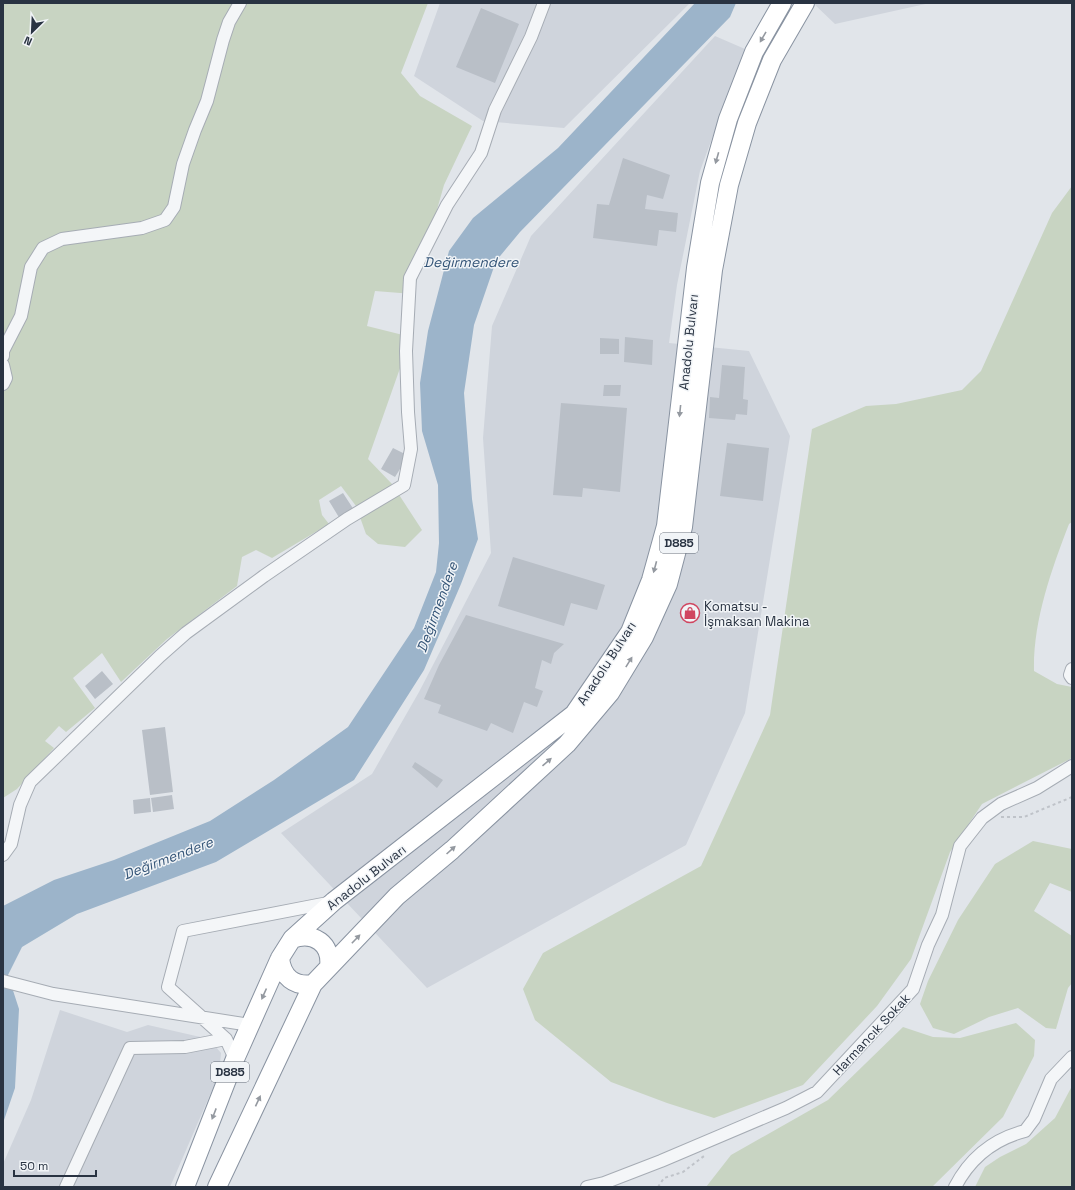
<svg xmlns="http://www.w3.org/2000/svg" width="1075" height="1190" font-family="'Space Grotesk',sans-serif">
  <rect width="100%" height="100%" fill="#e1e5ea"/>
  <path fill="#cfd4dc" d="M440 3H690L564 128 483 121 414 76Z
    M813 3H930L835 24Z
    M715 36 745 49 700 171 677 285 669 343 749 351 790 436 745 713 686 845 427 988 281 833 372 774 419 692 491 553 483 438 492 326 531 236Z
    M60 1010 127 1032 148 1025 209 1039 221 1053 219 1074 170 1187H3V1164L31 1100Z"/>
  <path fill="#c8d4c2" d="M3 3H428L401 73 420 96 472 126 444 185 413 294 375 291 367 326 411 337 368 459 392 484 422 530 405 547 378 544 366 534 356 506 341 486 319 500 322 515 329 524 272 558 256 550 242 557 237 586 167 639 121 682 102 653 73 678 95 708 66 732 59 726 45 741 54 748 17 789 3 798Z
    M1072 186V522L1069 524C1051 571 1033 621 1034 671L1057 684 1072 687V758L982 804 950 852 911 959 877 1006 803 1085 714 1118 667 1103 611 1082 535 1020 523 989 543 953 701 866 770 715 812 429 866 406 896 404 962 390 981 371 1052 213Z
    M1033 841 1072 849V892L1050 883 1034 911 1072 936V983L1068 988 1056 1029 1046 1028 1018 1008 989 1017 954 1034 933 1028 920 1004 928 981 958 920 995 864Z
    M1016 1023 1035 1040 1034 1056 1003 1117 932 1187H706L731 1155 828 1100 903 1027 933 1037 960 1038Z
    M1072 1086V1187H975L985 1167 1000 1157 1026 1144 1055 1118Z"/>
  <path fill="#9cb4ca" d="M695 3H736L730 17 520 232 496 261 474 325 464 393 472 499 478 539 461 584 424 670 354 780 216 862 77 914 22 947 8 975 19 1009 15 1088 3 1123V906L54 880 114 860 210 821 274 780 348 727 414 628 436 572 439 543 438 485 422 431 420 383 428 331 449 251 473 218 558 148Z"/>
  <path fill="#b9bfc7" d="M481 8 519 24 495 83 456 67Z
    M623 158 670 175 663 199 647 195 645 209 678 213 676 232 659 230 657 246 593 238 597 204 609 205Z
    M625 337 653 340 652 365 624 362Z
    M600 338 619 339V354H600Z
    M722 365 745 367 743 399 748 400 747 415 736 414 735 420 709 418 710 397 719 398Z
    M604 385H621L620 396H603Z
    M561 403 627 408 620 492 583 488 582 497 553 495Z
    M727 443 769 448 763 501 720 496Z
    M393 448 407 455 401 470 400 469 395 477 381 469Z
    M343 493 354 510 340 519 329 501Z
    M513 557 605 585 597 610 571 603 564 626 498 606Z
    M466 615 564 644 554 653 551 664 542 660 535 688 543 691 537 707 524 702 513 733 491 723 487 731 438 713 441 705 424 699 439 665Z
    M102 671 113 684 95 699 85 686Z
    M165 727 173 792 150 795 142 730Z
    M415 762 443 780 437 788 412 767Z
    M172 795 174 809 153 812 151 798Z
    M150 798 151 812 134 814 133 800Z"/>
  <g fill="none" stroke-linecap="round" stroke-linejoin="round">
    <g stroke="#a6acb4" stroke-width="14">
      <path id="minor" d="M3 356V351L21 316 31 267 43 248 62 239 142 228 165 220 174 207 183 164 195 130 207 101 223 40 229 22 240 3
        M3 365 6 378 3 384
        M1072 669 1070 675 1072 678
        M3 855 11 844 20 805 30 782 160 656 186 633 264 576 347 519 404 485 411 449 408 412 406 351 410 278 447 205 481 153 495 110 531 37 544 3
        M3 981 53 994 250 1025
        M235 1059 226 1039 168 987 183 931 333 902
        M66 1187 130 1048 185 1047 226 1039
        M587 1187 604 1183 661 1161 786 1108 817 1092 913 989 928 945 942 915 960 846 982 818 1001 804 1037 788 1072 766
        M955 1187C970 1158 994 1139 1025 1131L1034 1119 1051 1079 1072 1057"/>
    </g>
    <g stroke="#8993a1" stroke-width="20">
      <path id="highway" d="M292 939C314 931 332 944 329 967
        M280 958C282 977 294 987 313 984
        M185 1187 235 1059 280 958 292 939 334 901 574 714 630 632 651 580 666 526 696 268 710 183 728 119 754 52 782 3
        M217 1187 313 984 397 896 452 850 567 744 610 693 644 637 668 584 683 527 713 270 729 185 747 123 772 60 805 3"/>
    </g>
    <path stroke="#bfc3c9" stroke-width="2" stroke-dasharray="3 3" stroke-linecap="butt" d="M1001 817H1024L1072 797
      M658 1187 664 1178 683 1172 704 1156"/>
    <use href="#minor" stroke="#f4f6f8" stroke-width="12"/>
    <use href="#highway" stroke="#fff" stroke-width="18"/>
  </g>
  <defs><path id="oneway-solid" d="M-6-.8H1V-3.2L6.5 0L1 3.2V.8H-6Z"/></defs>
  <g fill="#9499a0">
    <use href="#oneway-solid" transform="translate(763 37) rotate(120)"/>
    <use href="#oneway-solid" transform="translate(717 158) rotate(106)"/>
    <use href="#oneway-solid" transform="translate(680 411) rotate(96)"/>
    <use href="#oneway-solid" transform="translate(655 567) rotate(105)"/>
    <use href="#oneway-solid" transform="translate(629 662) rotate(-58)"/>
    <use href="#oneway-solid" transform="translate(547 762) rotate(-41)"/>
    <use href="#oneway-solid" transform="translate(451 850) rotate(-42)"/>
    <use href="#oneway-solid" transform="translate(356 939) rotate(-46)"/>
    <use href="#oneway-solid" transform="translate(264 994) rotate(114)"/>
    <use href="#oneway-solid" transform="translate(258 1101) rotate(-65)"/>
    <use href="#oneway-solid" transform="translate(214 1114) rotate(111)"/>
  </g>
  <defs>
    <g id="shop-ring" transform="scale(1)"><circle r="9.5" fill="#f1f4f7" stroke="#d04660" stroke-width="1.5"/><path d="M-5-2.5h2.3a2.7 3.5 0 0 1 5.4 0H5L5.5 6h-11ZM-1.5-2.5h3a1.5 2.3 0 0 0-3 0Z" fill="#d04660"/></g>
  </defs>
  <g fill-rule="evenodd">
    <use href="#shop-ring" x="690" y="613"/>
  </g>
  <g text-anchor="middle" stroke-width="3" stroke-linejoin="round" paint-order="stroke">
    <g fill="#f1f4f7" stroke="#656d78" stroke-width="1">
      <rect x="660" y="533" width="38" height="20" rx="3"/>
      <rect x="211" y="1062" width="38" height="20" rx="3"/>
    </g>
    <g font-size="12" font-weight="bold" fill="#293342">
      <text x="679" y="547">D885</text>
      <text x="230" y="1076">D885</text>
    </g>
    <g font-size="13" fill="#293342" stroke="#f1f4f7">
      <text transform="translate(688 342) rotate(-84)" y="5">Anadolu Bulvarı</text>
      <text transform="translate(606 663) rotate(-57)" y="5">Anadolu Bulvarı</text>
      <text transform="translate(366 877) rotate(-38)" y="5">Anadolu Bulvarı</text>
      <text transform="translate(871 1034) rotate(-47)" y="5">Harmancık Sokak</text>
    </g>
    <g font-size="13" fill="#293342" stroke="#f1f4f7" text-anchor="start">
      <text x="704" y="611">Komatsu -<tspan x="704" dy="15">İşmaksan Makina</tspan></text>
    </g>
    <g font-size="14" font-style="italic" fill="#335477" stroke="#f1f4f7">
      <text x="471" y="267">Değirmendere</text>
      <text transform="translate(437 607) rotate(-70)" y="5">Değirmendere</text>
      <text transform="translate(168 858) rotate(-21)" y="5">Değirmendere</text>
    </g>
  </g>
  <rect width="1075" height="1190" fill="none" stroke="#293342" stroke-width="8"/>
  <g transform="translate(32 32) rotate(204)" stroke="#f1f4f7" stroke-width="3" paint-order="stroke">
  <path d="M0-3L7 15L0 10L-7 15Z" fill="#293342"/>
  <text y="-6" font-size="11" font-weight="bold" text-anchor="middle" fill="#293342">N</text>
  </g>
  <path d="M14 1170v6h82v-6" fill="none" stroke="#293342" stroke-width="2"/>
  <text x="20" y="1170" font-size="12" fill="#293342" stroke="#f1f4f7" stroke-width="3" paint-order="stroke">50 m</text>
</svg>
